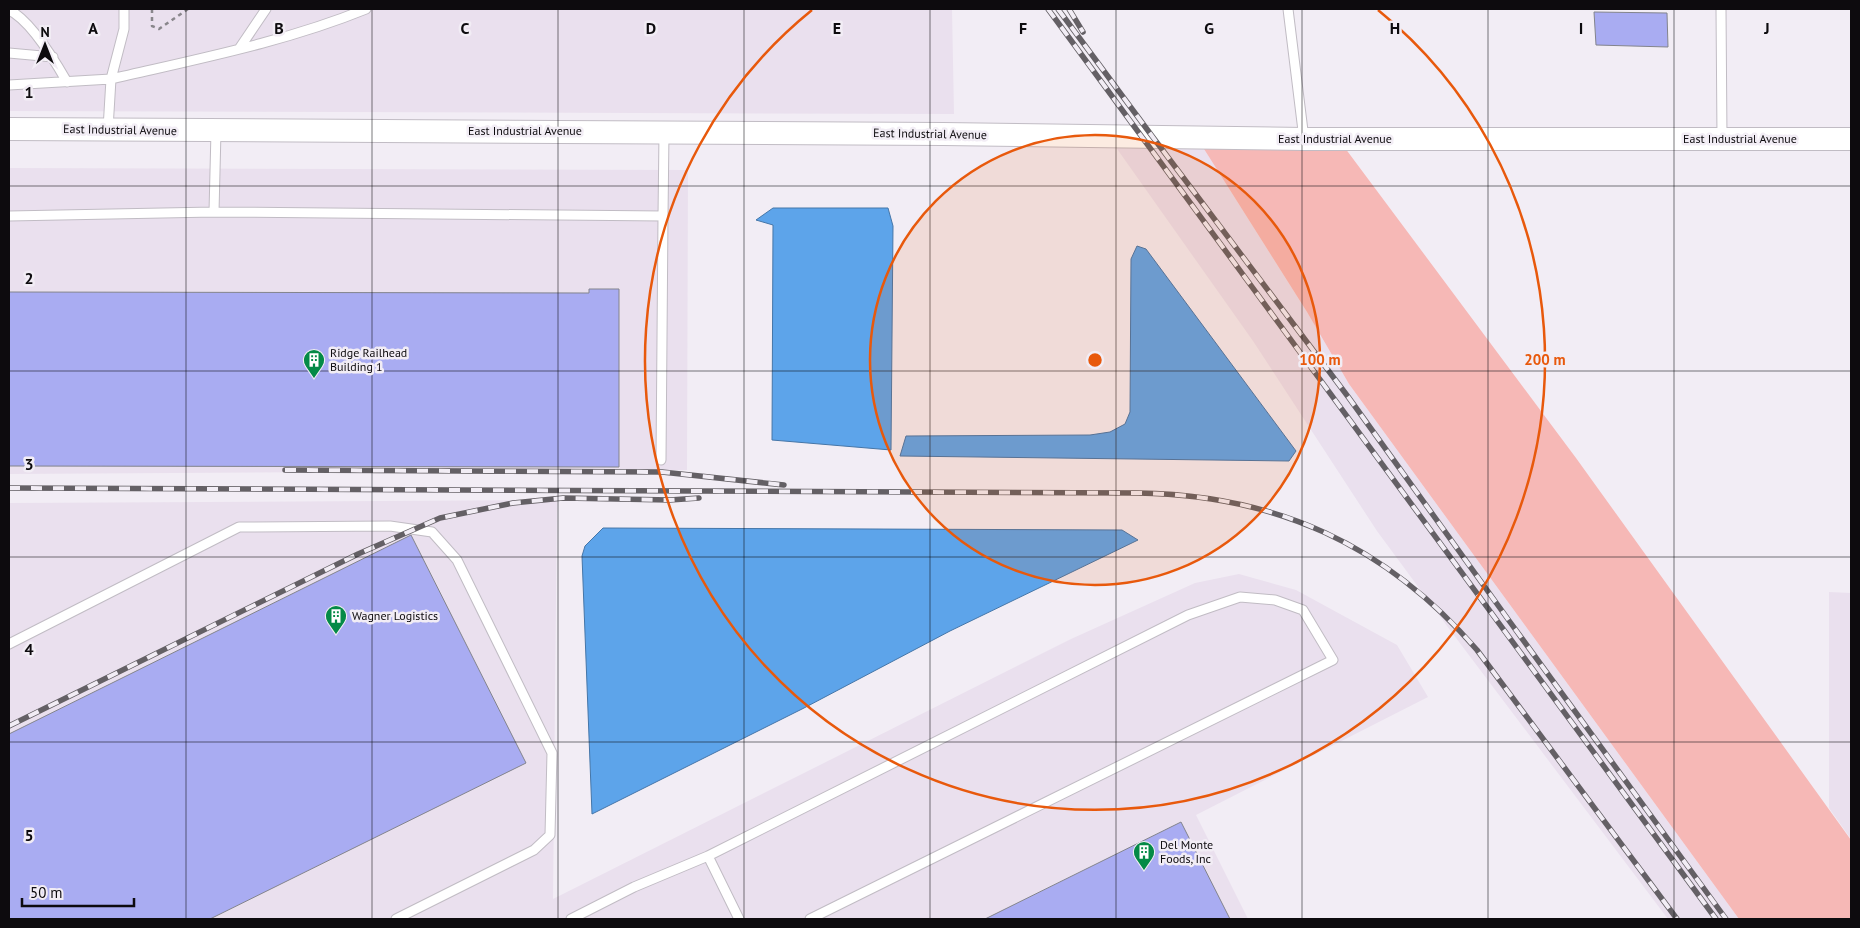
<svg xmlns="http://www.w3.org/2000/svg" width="1860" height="928" font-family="'PT Sans',sans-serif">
  <rect width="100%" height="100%" fill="#f2edf5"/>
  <path fill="#eae0ee" d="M9 9H952L954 114 9 111Z
    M1115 146 1204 149 1307 312 1349 384 1739 919H1668L1450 630 1377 531 1253 341Z
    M9 168 688 170 687 470 9 474Z
    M557 500 553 899 1071 639 1195 583 1239 574 1296 590 1397 645 1428 697 1196 815 1248 919H9V503Z
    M1829 592 1851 593V839L1829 808Z"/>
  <path fill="#f6b8b6" d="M1345 148 1576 458 1851 840V919H1739L1349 384 1307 312 1204 149Z"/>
  <path fill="#5da4ea" stroke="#4576a8" d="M773 208H888L893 226 891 450 772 440 773 225 756 220Z
    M1137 246 1146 249 1296 451 1289 461 900 456 906 436 1090 435 1110 432 1125 424 1130 412 1131 259Z
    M603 528 1122 530 1138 540 950 631 804 708 592 814 582 556 585 546Z"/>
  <path fill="#a9acf2" stroke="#83848c" d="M1594 12 1667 13 1668 47 1596 45Z
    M589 289H619V467L9 466V292L589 293Z
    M411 535 526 763 210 919H9V734Z
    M1181 822 1230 919H985Z"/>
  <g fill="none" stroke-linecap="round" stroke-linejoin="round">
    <g stroke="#c1bcc4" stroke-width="11">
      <path id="service" d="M1288 9 1304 139
        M1721 9 1722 138
        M9 10C30 20 55 61 67 82
        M239 49 266 9
        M9 53 53 57
        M9 85 111 79 124 29V9
        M108 129 111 79C197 59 285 42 366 9
        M216 131 214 212 663 216 664 133
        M9 216 214 212
        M661 460 663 216
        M9 644 239 527 390 526 432 532 457 560 552 753 550 835 534 850 396 919
        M708 856 739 919
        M571 919 634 887 708 856 1188 615 1240 597 1275 600 1303 610 1333 660 810 919"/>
    </g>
    <g stroke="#c1bcc4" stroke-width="24">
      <path id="tertiary" d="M9 129 943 134 1304 139H1851"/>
    </g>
    <path stroke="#89868b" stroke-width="2.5" stroke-dasharray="4 4" stroke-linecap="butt" d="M152 9V26L159 29 188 9"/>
    <use href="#service" stroke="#fff" stroke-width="9"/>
    <use href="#tertiary" stroke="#fff" stroke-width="22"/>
    <g stroke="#646065" stroke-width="5.5">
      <path id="rail" d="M1048 9 1716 919
        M1058 9 1152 136 1349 398 1510 622 1726 919
        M1069 9 1083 32
        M285 470 662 472 784 485
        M9 488 1138 493C1277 495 1386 545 1477 650L1677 919
        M9 726 358 554 440 518 513 503 563 498 670 500 699 498"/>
    </g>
    <use href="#rail" stroke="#f2edf5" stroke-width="4" stroke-dasharray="11" stroke-linecap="butt"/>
  </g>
  <path fill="none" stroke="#0d0b0e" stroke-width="1" stroke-opacity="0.55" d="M186 9V919M372 9V919M558 9V919M744 9V919M930 9V919M1116 9V919M1302 9V919M1488 9V919M1674 9V919M9 186H1851M9 371H1851M9 557H1851M9 742H1851"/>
  <circle cx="1095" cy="360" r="225" fill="#e8590c" fill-opacity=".12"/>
  <g fill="none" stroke="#e8590c" stroke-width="2.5">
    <circle cx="1095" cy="360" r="225"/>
    <path d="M1378 10A450 450 0 1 1 812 10"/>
  </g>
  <defs>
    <g id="building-pin" transform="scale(1.125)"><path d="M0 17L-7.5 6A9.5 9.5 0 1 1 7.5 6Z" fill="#048a47" stroke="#f2edf5"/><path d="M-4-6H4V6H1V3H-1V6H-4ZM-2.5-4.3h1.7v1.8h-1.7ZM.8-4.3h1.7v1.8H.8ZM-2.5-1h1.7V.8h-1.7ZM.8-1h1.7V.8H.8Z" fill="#fff"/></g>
  </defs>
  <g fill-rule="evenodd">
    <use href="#building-pin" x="314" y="360"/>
    <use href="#building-pin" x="336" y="616"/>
    <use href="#building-pin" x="1144" y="852"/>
  </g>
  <g text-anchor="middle" stroke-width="5" stroke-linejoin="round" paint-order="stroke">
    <g font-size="12" fill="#0d0b0e" stroke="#f2edf5">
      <text transform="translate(120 130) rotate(1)" y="4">East Industrial Avenue</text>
      <text x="525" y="135">East Industrial Avenue</text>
      <text transform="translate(930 134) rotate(1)" y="4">East Industrial Avenue</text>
      <text x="1335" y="143">East Industrial Avenue</text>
      <text x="1740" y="143">East Industrial Avenue</text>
    </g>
    <g font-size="12" fill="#0d0b0e" stroke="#f2edf5" text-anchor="start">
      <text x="330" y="357">Ridge Railhead<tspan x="330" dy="14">Building 1</tspan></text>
      <text x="352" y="620">Wagner Logistics</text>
      <text x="1160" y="849">Del Monte<tspan x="1160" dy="14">Foods, Inc</tspan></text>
    </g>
  </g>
  <g font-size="16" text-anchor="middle" font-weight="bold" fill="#0d0b0e" stroke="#f2edf5" stroke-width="5" stroke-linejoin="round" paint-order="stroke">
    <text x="93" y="34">A</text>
    <text x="279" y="34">B</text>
    <text x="465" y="34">C</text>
    <text x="651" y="34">D</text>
    <text x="837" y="34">E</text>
    <text x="1023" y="34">F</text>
    <text x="1209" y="34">G</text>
    <text x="1395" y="34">H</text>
    <text x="1581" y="34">I</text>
    <text x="1767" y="34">J</text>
    <text x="29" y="98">1</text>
    <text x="29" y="284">2</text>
    <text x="29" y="470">3</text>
    <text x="29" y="655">4</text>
    <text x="29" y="841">5</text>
  </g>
  <circle cx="1095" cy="360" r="8" fill="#e8590c" stroke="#f2edf5" stroke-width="2.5"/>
  <g font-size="15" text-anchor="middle" font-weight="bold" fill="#e8590c" stroke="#f2edf5" stroke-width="5" stroke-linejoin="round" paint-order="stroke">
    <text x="1320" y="365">100 m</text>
    <text x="1545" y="365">200 m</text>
  </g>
  <rect width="1860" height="928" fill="none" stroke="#0d0b0e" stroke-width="20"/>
  <g transform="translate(45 45)" stroke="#f2edf5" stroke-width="4" paint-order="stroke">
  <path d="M0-4L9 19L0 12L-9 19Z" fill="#0d0b0e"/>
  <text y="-8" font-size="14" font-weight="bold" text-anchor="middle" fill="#0d0b0e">N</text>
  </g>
  <path d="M22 898v8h112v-8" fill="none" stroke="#0d0b0e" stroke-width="2.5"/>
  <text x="30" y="898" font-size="15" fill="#0d0b0e" stroke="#f2edf5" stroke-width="4" paint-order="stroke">50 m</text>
</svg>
